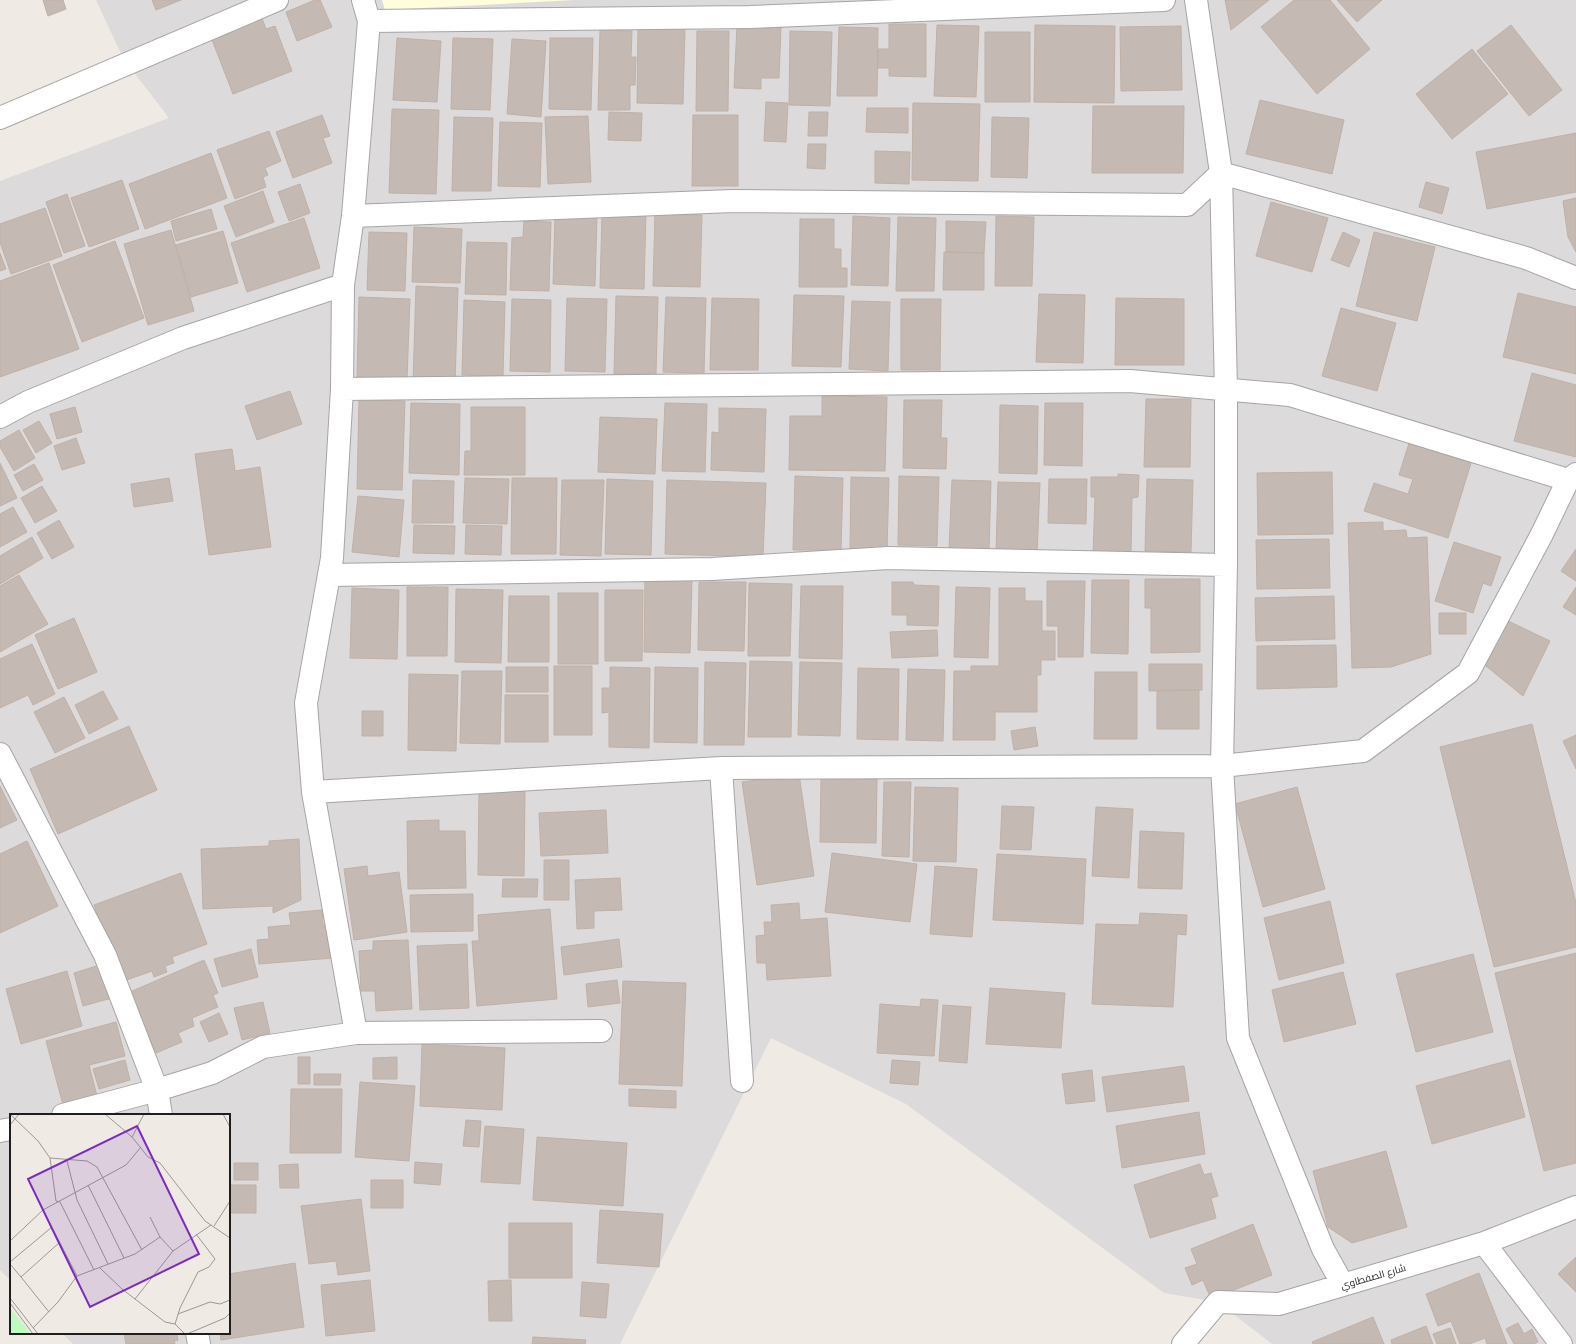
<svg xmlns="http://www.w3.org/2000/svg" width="1576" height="1344" font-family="'PT Sans',Cairo,sans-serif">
  <rect width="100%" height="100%" fill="#efeae3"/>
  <path fill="#dcdadb" d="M96 0H1576V1344H1272L1218 1302 1164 1293 906 1104 771 1038 620 1344H73L62 1333H229V1115H11V1281L0 1270V181L169 118 123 58Z"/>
  <path fill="#fffddc" d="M382 0H574L385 10Z"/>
  <path fill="#c4bab3" stroke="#c1b0a5" d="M43 0H63L66 9 48 16Z
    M152 0H181L156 10Z
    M315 0H320L332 27 297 41 286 12Z
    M1225 0H1269L1231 30Z
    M1294 0H1330L1370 49 1317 94 1261 27Z
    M1337 0H1382L1357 22Z
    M260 13 266 29 275 26 292 71 233 94 209 32Z
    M889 24H926V77L889 76V68H878V49H889Z
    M737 25 781 27 779 78H761V89L734 88Z
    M937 25 979 26 976 97 934 96Z
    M1035 25 1115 26 1114 103 1034 102Z
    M1511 25 1562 90 1529 116 1477 51Z
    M1181 26 1182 90 1121 91 1120 27Z
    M638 27 685 28 683 104 637 103Z
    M839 27 878 28 877 96H837Z
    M600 30 632 31 631 57H636L635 85H630V110H598Z
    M697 31H729L728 111H696Z
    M790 31 832 32 830 106 789 105Z
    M985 32H1030V102H985Z
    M397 38 441 41 437 102 393 100Z
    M453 38 493 39 490 110 451 109Z
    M550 38H593L591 110 549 109Z
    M512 39 546 41 541 117 507 114Z
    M1472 49 1508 94 1452 139 1416 94Z
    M1260 100 1344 120 1332 174 1246 154Z
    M766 102 788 103 786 142 764 141Z
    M913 103 980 104 978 181 912 180Z
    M1093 106H1184L1183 173H1092Z
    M867 108H908V133L866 132Z
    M392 109 439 110 436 194 389 193Z
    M609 112 642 113 641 141 608 140Z
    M809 112H828L827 136H808Z
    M322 115 330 136 323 138 332 163 293 178 276 132Z
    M693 115H738V186H692Z
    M588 116 591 182 548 184 545 117Z
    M454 117 493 118 491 191H452Z
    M992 117 1029 118 1027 178 991 177Z
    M500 122 542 123 540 187 498 186Z
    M269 131 281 161 265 168 268 175 263 177 266 187 235 199 217 150Z
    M1576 133V192L1487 209 1476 152Z
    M808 144H826L825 169 807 168Z
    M875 151 910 152 909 184 875 183Z
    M211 153 227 198 145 229 129 184Z
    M122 180 139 229 89 247 71 198Z
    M1426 182 1449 188 1442 214 1419 207Z
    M300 184 310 213 289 221 278 192Z
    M263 191 274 222 236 237 224 206Z
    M67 194 85 246 64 253 46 202Z
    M1576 198V252L1568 237 1563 201Z
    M1271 202 1328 218 1312 272 1256 256Z
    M45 208 62 256 11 274 0 242V224Z
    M211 209 217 229 176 241 171 221Z
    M602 213H646L644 289 600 288Z
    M655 214 702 215 700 287 653 286Z
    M555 216 597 217 595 286 553 284Z
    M853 216 890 218 888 286 851 285Z
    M996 216 1034 217 1032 286H995Z
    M898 217 936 218 934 291H896Z
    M304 218 320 268 247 292 231 243Z
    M800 219H834V249H841V268H847V287H799Z
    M524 221 551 222 549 291 510 290 512 238 523 237Z
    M946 221 986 222 984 253 946 252Z
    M414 227 462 229 460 283 412 282Z
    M171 230 194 311 148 325 124 244Z
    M223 231 238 283 191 297 176 245Z
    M369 232 407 233 405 291 367 290Z
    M1343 232 1360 240 1349 267 1331 260Z
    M1374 232 1435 247 1417 321 1356 306Z
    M115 241 144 318 82 342 53 265Z
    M467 242 507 243 506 295 465 294Z
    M944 252 984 253V290H943Z
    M0 253 6 269 0 271Z
    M49 263 79 349 0 377V281Z
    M416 286 458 288 455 383 413 382Z
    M1518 293 1576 307V374L1503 357Z
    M1039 294 1085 295 1083 363 1036 362Z
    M794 295 844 296 841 367 792 366Z
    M616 296 658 297 656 374H614Z
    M359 297 410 299 407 379 357 377Z
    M666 297 706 298 704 373 663 372Z
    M567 298 607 299 605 372 565 371Z
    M712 298 759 299 758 370H710Z
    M1116 298 1184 299V365H1115Z
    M512 299 551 300 550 372 510 371Z
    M901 299H941L940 370H901Z
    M464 300 505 302 503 376 462 375Z
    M852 301 890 302 888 371 849 369Z
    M1341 308 1396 323 1377 391 1322 376Z
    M1532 373 1576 385V457L1514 441Z
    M290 391 302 424 257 440 245 406Z
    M822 396 887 397 885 471 789 470 790 416H822Z
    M1146 399H1191L1190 467H1144Z
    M359 400 405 401 402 490 357 489Z
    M904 400H942L941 438H947L946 469 903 468Z
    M411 403 460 404 459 475 409 473Z
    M665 403 707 404 705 472 662 471Z
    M1045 403H1083L1082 466 1044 465Z
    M1000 405 1038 406 1037 474 999 473Z
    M75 407 82 432 57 439 50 414Z
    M471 407H525V475H464L465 451H471Z
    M719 408 766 409 764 472 711 470 712 432 719 433Z
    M600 417 657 419 655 474 598 472Z
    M39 421 52 443 36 453 23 430Z
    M19 430 35 458 14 471 0 447V441Z
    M76 438 85 463 62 470 54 446Z
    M1409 443 1471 463 1448 538 1364 511 1374 483 1408 494 1413 479 1399 475Z
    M232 449 235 471 260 467 271 547 209 555 195 454Z
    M0 463 17 498 0 506Z
    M34 464 43 480 23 491 14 475Z
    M1332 472 1333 534 1258 535 1257 473Z
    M1118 474 1139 475 1138 497 1132 498 1131 556H1093L1095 497H1091V477H1118Z
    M795 476 843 478 841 550H793Z
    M899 476 939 477 937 546 898 545Z
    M851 477 889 478 887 550 850 549Z
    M169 478 173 501 134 507 131 484Z
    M465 478 509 479 507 524 463 523Z
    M512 478H557L556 554H511Z
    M607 479 653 481 651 555 605 554Z
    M1049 479H1087L1086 524 1048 523Z
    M1147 479 1193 480 1191 552 1145 551Z
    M413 480 454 481 453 523H412Z
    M562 480H604L601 556 560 555Z
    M667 480 766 483 763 557 665 554Z
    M952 480 991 481 989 551 949 550Z
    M998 482 1040 483 1037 555 996 553Z
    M42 486 57 511 35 523 21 498Z
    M358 496 404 500 399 557 352 552Z
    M13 507 27 532 0 547V514Z
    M59 520 74 547 52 559 37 533Z
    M1383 522V531L1406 530 1407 538 1427 537 1431 654 1391 667 1352 668 1348 523Z
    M414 525 455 526 454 554 413 553Z
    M466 525 502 526 501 555 465 554Z
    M32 537 43 558 0 584V556Z
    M1329 539 1330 588 1257 589 1256 540Z
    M1454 542 1501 557 1491 586 1483 583 1473 613 1435 601Z
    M1576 549V581L1561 571Z
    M19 575 48 624 0 652V586Z
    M645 578 692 579 690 653 644 652Z
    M1145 579H1200V652L1151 653V608H1145Z
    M1092 580H1129L1128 654 1091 653Z
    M1047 581H1085L1083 657H1058V626H1047Z
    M699 582H746L744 651 698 650Z
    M892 582H913L914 585 939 586 938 626 907 625V615H892Z
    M749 583 792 584 790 656H748Z
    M801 586H843L842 659 799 658Z
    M407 587H448L447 656H407Z
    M956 587 990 588 988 658 954 657Z
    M1576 587V615L1563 607Z
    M352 588 399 590 397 659 350 658Z
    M999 588H1025V601H1042V631H1055V660H1041V675H1037V712H995V740H953L954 671H971V666H999Z
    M456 589 503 590 501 663 455 662Z
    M605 590H643L642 661H605Z
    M558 593H598V664H558Z
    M509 596H549V662H508Z
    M1334 596 1335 639 1256 641 1255 598Z
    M1439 613H1466V634H1439Z
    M74 618 97 672 58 689 35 635Z
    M1504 619 1550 641 1523 696 1481 662Z
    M937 630 938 656 892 658 890 632Z
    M32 644 55 694 33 705 28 695 0 708V659Z
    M1336 645 1337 687 1257 689V646Z
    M750 661 792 662 791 737H748Z
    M705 662 746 663 744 745H704Z
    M800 662 842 663 840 736 798 735Z
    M1149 664H1202V690L1149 691Z
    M554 666H592V735H554Z
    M506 667H548V692H506Z
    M610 667 650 668 649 748 609 747V712L602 713V688H610Z
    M655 667 698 668 697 743 654 742Z
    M858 668 899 669 898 740 857 739Z
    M908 669 945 670 943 741 906 740Z
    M462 671H502L500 744 460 743Z
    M1095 672H1137V739H1094Z
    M409 674 458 675 456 751 408 750Z
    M1157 690H1199V729H1157Z
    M103 691 118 719 89 734 75 705Z
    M505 695H548V742H505Z
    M64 697 85 738 55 753 34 712Z
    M362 711H383V736H362Z
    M1532 724 1576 903V947L1494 967 1440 747Z
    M129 726 157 790 58 834 30 769Z
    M1035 727 1038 746 1014 750 1011 731Z
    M1576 735V769L1563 741Z
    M799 774 814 876 757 885 742 782Z
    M821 778 877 779 876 843 820 842Z
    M884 782H911L909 857 882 856Z
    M0 786 17 820 0 828Z
    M915 787 958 788 956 862 913 861Z
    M1297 787 1325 889 1263 907 1235 804Z
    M479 789H525L524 876 478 875Z
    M1002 806 1034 807 1031 850 1000 849Z
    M1096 807 1133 809 1129 878 1092 876Z
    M606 810 608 853 541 856 539 813Z
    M439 820V831H465L466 888 408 889 407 821Z
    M1140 831 1184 833 1182 889 1138 888Z
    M299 839 301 900 273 913V906L203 909 201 849 269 846V841Z
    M27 841 58 906 0 933V854Z
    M832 853 917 864 910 922 825 912Z
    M997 854 1086 859 1083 924 993 920Z
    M544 860H569V900H544Z
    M367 866 368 876 399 872 407 932 354 940 344 869Z
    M935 866 977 869 972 937 930 934Z
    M181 873 207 944 172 957 174 963 165 966 167 972 154 977 152 971 121 982 94 905Z
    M620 878 622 910 594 911V928L577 929 575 880Z
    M503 879H538L537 897H502Z
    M473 894V931L411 932 410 895Z
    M1330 901 1344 963 1279 980 1264 918Z
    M799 903 800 920 827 918 831 976 767 980 766 963H757L756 936 765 935 764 922H772L771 905Z
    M550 909 557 999 477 1006 472 941H479L478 915Z
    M322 910 323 925 331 924 333 958 259 964 257 940 269 939 268 927 291 925 289 913Z
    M1140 913 1187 915 1186 935 1177 934 1173 1007 1092 1004 1096 924 1139 925Z
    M619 939 622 967 564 975 561 947Z
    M408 940 412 1009 376 1011 375 991H361L359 951 373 950V941Z
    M467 944 469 1008 420 1010 417 946Z
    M251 949 258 977 222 987 214 959Z
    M1576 953V1163L1544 1171 1495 973Z
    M1473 954 1493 1032 1416 1052 1396 974Z
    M204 960 218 993 213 995 218 1007 192 1018 194 1026 178 1033 182 1042 156 1053 130 992Z
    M103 964 112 998 83 1006 74 973Z
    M67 971 82 1026 21 1044 6 989Z
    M1343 972 1356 1024 1284 1042 1272 990Z
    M617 980 620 1003 588 1007 586 984Z
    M623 981 686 983 682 1086 619 1084Z
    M990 988 1065 993 1061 1048 986 1044Z
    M921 999 938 1000 934 1056 877 1053 880 1004 920 1007Z
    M263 1002 270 1033 242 1040 234 1008Z
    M943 1005 971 1007 967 1063 939 1061Z
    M219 1013 228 1034 209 1042 200 1022Z
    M116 1022 125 1056 89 1065 97 1096 63 1105 46 1041Z
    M422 1044 505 1048 502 1110 420 1106Z
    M298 1057H310V1084H298Z
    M397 1057V1079H373V1058Z
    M125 1060 130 1080 99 1089 93 1069Z
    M892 1060 920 1062 918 1085 890 1083Z
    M1510 1060 1525 1117 1432 1144 1416 1086Z
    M1184 1066 1189 1101 1107 1112 1102 1077Z
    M1092 1070 1095 1101 1066 1104 1062 1074Z
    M314 1074H341L340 1085H314Z
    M360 1082 415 1086 409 1161 355 1157Z
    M291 1089H342L341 1153H290Z
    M629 1089 676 1091V1108L629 1106Z
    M1199 1112 1205 1154 1122 1168 1116 1126Z
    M466 1120 481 1121 479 1147 463 1146Z
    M485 1126 524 1129 520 1184 481 1182Z
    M537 1137 627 1143 623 1206 533 1200Z
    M1386 1151 1407 1227 1352 1243 1328 1227 1313 1171Z
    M415 1162 442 1164 440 1185 414 1183Z
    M234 1163H258V1180H234Z
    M298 1164 299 1188H280L279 1165Z
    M1200 1164 1204 1175 1211 1173 1218 1196 1211 1198 1216 1218 1150 1238 1134 1185Z
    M371 1180H403V1208H371Z
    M229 1185H256V1213H229Z
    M361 1199 370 1271 338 1275 336 1261 309 1264 301 1206Z
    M600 1210 663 1214 659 1267 597 1263Z
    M509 1223H572V1278H509Z
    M1253 1224 1272 1275 1211 1299 1203 1280 1192 1285 1185 1268 1197 1264 1191 1249Z
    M1576 1257V1292L1558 1274Z
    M295 1263 304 1327 221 1340 220 1333H229V1274Z
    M1479 1273 1507 1344H1487L1485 1338 1469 1344H1460L1451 1321 1438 1326 1426 1294Z
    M370 1280 375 1331 326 1336 321 1285Z
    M511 1280 512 1321H489L488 1281Z
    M582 1282 609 1284 606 1318 580 1316Z
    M1373 1317 1384 1344H1313L1312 1342Z
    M1518 1323 1524 1334 1532 1329 1538 1342 1534 1344H1514L1506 1329Z
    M1426 1326 1433 1344H1392L1391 1340Z
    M1450 1328 1456 1344H1437L1433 1334Z
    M124 1333H177L178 1340 174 1341 175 1344H126Z
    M533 1337 586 1340 585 1344H532Z"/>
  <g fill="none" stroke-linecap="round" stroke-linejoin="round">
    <g stroke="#a5a5a5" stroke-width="24">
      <path id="minor" d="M1196 0 1221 173 1226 390V565L1222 766 1238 1038 1323 1249 1343 1285
        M369 21 750 17 1164 0
        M0 118 277 0
        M353 216 733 201 1187 205 1221 173 1526 258 1576 278
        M342 389 1130 381 1290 395 1568 480
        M0 417 28 402 183 338 343 285
        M329 575 712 569 888 558 1226 565
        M0 754 105 955 157 1090 63 1115
        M721 768 742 1081
        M313 792 721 768 1222 766 1363 751 1468 673 1542 534 1568 480 1576 474
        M356 1033 313 792 306 703 332 558 342 389 343 285 353 216 369 21 363 0
        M161 1115 157 1090 212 1073 263 1047 356 1033 601 1031
        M0 1131 11 1129
        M1484 1243 1561 1344
        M197 1333 199 1344
        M1183 1344 1218 1302 1279 1304 1484 1243 1576 1207"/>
    </g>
    <use href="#minor" stroke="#fff" stroke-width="22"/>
  </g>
  <g text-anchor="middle" stroke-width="3.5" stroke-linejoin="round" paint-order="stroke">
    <g font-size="10" fill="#1e1e1e" stroke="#fff">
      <text transform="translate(1373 1276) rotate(-16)" y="4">شارع الصفطاوي</text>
    </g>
  </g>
  <g transform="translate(10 1114)">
    <rect width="220" height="220" fill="#efeae3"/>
    <path d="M0 194 19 218 20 220H1Z" fill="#bffac1"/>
    <path fill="none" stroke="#9b9894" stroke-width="1" d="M0 0 28 27 40 44M95 0 122 23 138 43 150 49 195 107 220 124M213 0 220 13M0 11 9 0M122 23 134 0M57 47 67 86 98 150M78 71 114 144M33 96 67 162M140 103 150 123 163 137 201 111M204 112 220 87M0 127 33 96 116 51 131 33M0 148 42 113M0 150 11 163 50 128M90 154 112 175 155 208 165 210 175 220M84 156 50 88 46 87 40 44 77 47 87 53 132 136M11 163 39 198M0 184 28 220M125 185 163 137M0 189 23 220M168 200 200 188 210 190 220 186M165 210 170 194 188 158 199 153 205 145 186 120M23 214 48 188 67 162 125 140 150 123M177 220 215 204 220 199"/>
    <path fill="#7b2cbf" fill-opacity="0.15" stroke="#7b2cbf" stroke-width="2" d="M127 12 189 140 80 193 18 65Z"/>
    <rect width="220" height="220" fill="none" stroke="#1e1e1e" stroke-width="2"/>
  </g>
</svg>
